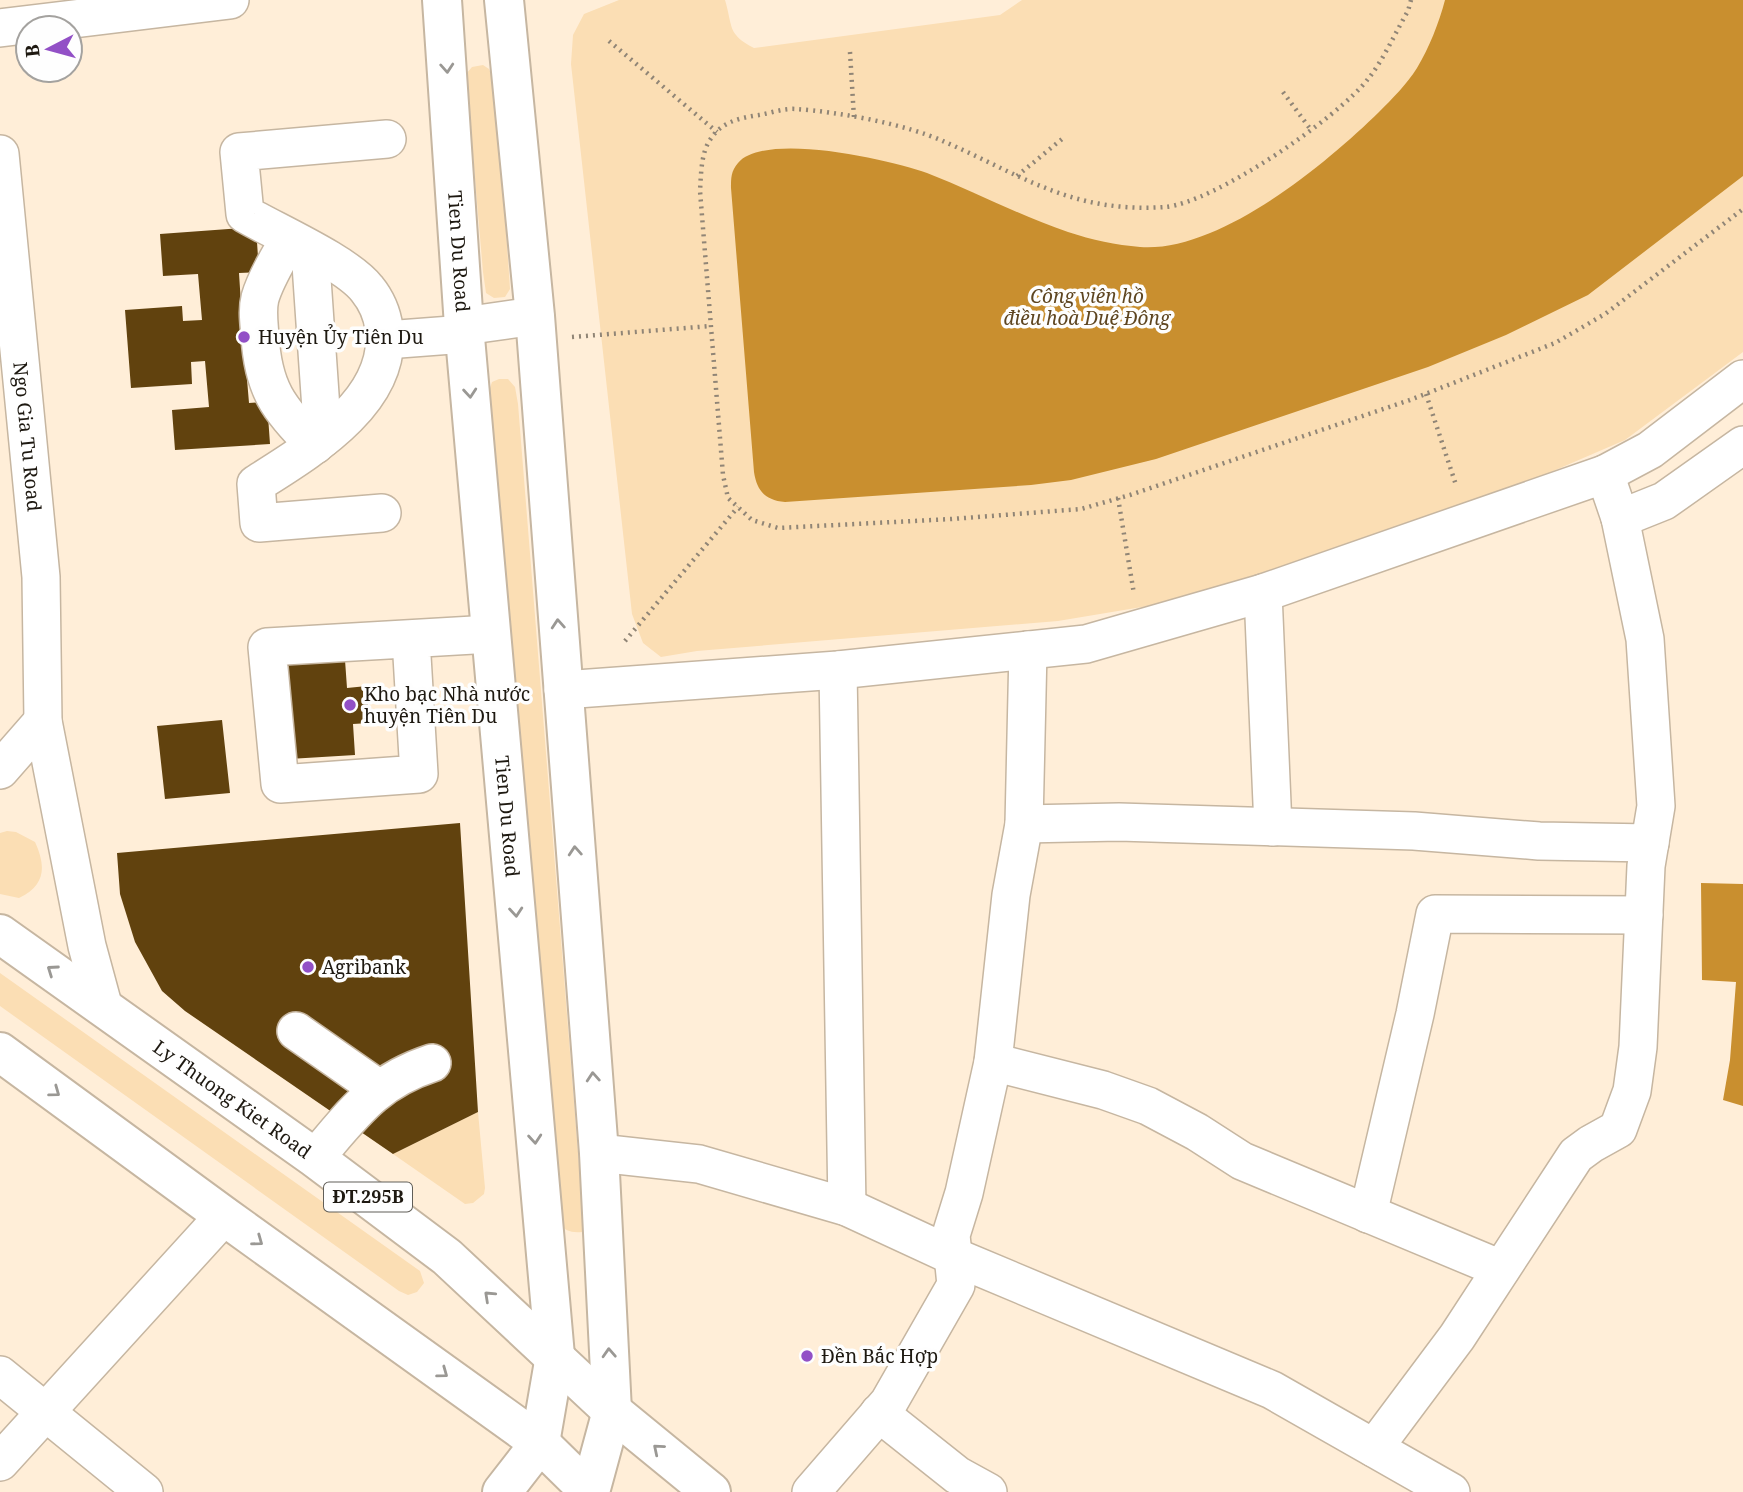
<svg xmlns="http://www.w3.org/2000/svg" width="1743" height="1492" font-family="'Noto Serif',serif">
  <rect width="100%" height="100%" fill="#ffeed8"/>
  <path fill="#fbdeb4" d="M619 0H725C733 27 727 34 754 48L1000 15 1022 0H1743V352L1625 440 1544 475 1256 576 1148 606 1058 621 697 651 661 657 643 643 632 614 571 64 573 35 584 14Z
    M483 65 489 69 496 84 510 289 505 297 494 298 486 293 483 272 466 74 472 67Z
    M499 379H508L515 387 518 404 580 1177C583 1194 592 1216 582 1232 571 1233 566 1231 558 1223L487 397 492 382Z
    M7 831 16 832 35 842C46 866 46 885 19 898L0 894V833Z
    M0 973 420 1271 424 1283 417 1292 408 1295 399 1291 0 1006Z
    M478 1112 485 1188 484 1194 473 1203 465 1204 393 1154Z"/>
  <path fill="#c98f2f" d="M1445 0H1743V176L1588 295 1506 335 1428 367 1156 459 1071 480 1031 485 785 502C765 500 757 491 754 472L731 188C731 178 731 171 738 163 765 131 891 160 927 173 974 191 1020 216 1068 232 1092 240 1116 245 1140 247 1219 253 1326 164 1379 112 1392 99 1407 84 1417 68 1429 48 1439 23 1445 0Z
    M1701 883 1743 884V1106L1723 1100 1730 1060 1736 982 1702 980Z"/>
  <path fill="#61420e" d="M256 227 259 272 239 273 242 320 249 403 267 402 270 444 175 450 172 410 209 407 205 361 191 362 192 384 131 388 125 310 182 306 183 321 202 320 198 274 163 276 160 234Z
    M345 660 347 688 367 686 369 723 353 724 355 755 289 759 283 664Z
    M222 720 230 793 165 799 157 726Z
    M460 823 478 1112 393 1154 185 1011 162 991 135 942 120 894 117 853Z"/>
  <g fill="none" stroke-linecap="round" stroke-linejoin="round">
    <g stroke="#c6b6a1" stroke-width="40">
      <g id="minor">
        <path d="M0 28 230 0"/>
        <path id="s1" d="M0 154 41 577 43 721 87 946 103 1005"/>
        <path d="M289 239C279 258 266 277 260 298 257 310 259 323 260 336 263 388 278 409 315 445"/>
        <path d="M310 250 323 438"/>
        <path d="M464 326 535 316"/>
        <path d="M386 340 465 334"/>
        <path d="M1605 474 1650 450 1743 379"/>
        <path d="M382 513 259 523 256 484C308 451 394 401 384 328 382 313 376 300 367 289 347 263 276 232 245 214L239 152 387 139"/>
        <path d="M1263 593 1273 827"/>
        <path d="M411 639 419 774 280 784 267 647 491 634"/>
        <path d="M838 670 847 1207"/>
        <path d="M563 690 838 670 1086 644 1263 593 1605 474 1620 518 1624 517 1664 501 1743 445"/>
        <path d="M0 770 43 721"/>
        <path d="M1024 824 1119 822 1414 831 1539 841 1650 843"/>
        <path d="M296 1031 379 1089"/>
        <path d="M993 1062 1103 1090 1148 1106 1197 1132 1242 1161 1501 1269"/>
        <path d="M599 1153 699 1164 847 1207 955 1257 1272 1390 1451 1492"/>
        <path d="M315 1158C354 1113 374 1082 432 1063"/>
        <path d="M1368 1214 1415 1014 1435 914 1644 915"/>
        <path d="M0 1375 144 1492"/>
        <path d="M879 1413 957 1475 988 1492"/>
        <path d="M1374 1448 1457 1337 1576 1155 1591 1144 1618 1129 1632 1091 1638 1047 1646 866 1656 806 1645 639 1620 518"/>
        <path d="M0 1462 224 1216"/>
        <path d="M811 1492 889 1402 956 1285 951 1235 964 1193 993 1062 1011 895 1024 824 1028 650"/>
      </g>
    </g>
    <g stroke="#c6b6a1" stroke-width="42">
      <g id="major">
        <path id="s2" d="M442 0 464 326 555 1356 540 1443 502 1492"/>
        <path d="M504 0 535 316 599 1153 612 1411 590 1492"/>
        <path id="s3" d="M0 934 315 1158 447 1257 612 1411 711 1492"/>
        <path d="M0 1052 224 1216 540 1443 590 1492"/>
      </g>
    </g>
    <path stroke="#908576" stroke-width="4.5" stroke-dasharray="2 5" stroke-linecap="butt" d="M1411 0 1408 11C1395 33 1384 59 1368 79 1338 118 1214 203 1165 207 1139 209 1111 207 1086 201 1036 189 992 162 945 142 906 124 839 112 796 109 784 108 771 113 759 115 739 118 721 122 710 140 701 153 701 175 700 191L723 475 728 498 752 520 778 528 952 519 1081 509 1130 495 1410 400 1555 343 1605 314 1743 209
      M609 41 717 132
      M850 52 854 118
      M1283 92 1311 130
      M1017 176 1062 139
      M572 337 711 326
      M1426 394 1456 485
      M1118 498 1134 594
      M625 641 738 507"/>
    <use href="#minor" stroke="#fff" stroke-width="37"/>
    <use href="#major" stroke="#fff" stroke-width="38"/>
  </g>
  <defs><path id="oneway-chevron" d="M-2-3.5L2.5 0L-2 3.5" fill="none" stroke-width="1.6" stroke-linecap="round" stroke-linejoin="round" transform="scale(1.75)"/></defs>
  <g stroke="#9a9894">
    <use href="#oneway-chevron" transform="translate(447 68) rotate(86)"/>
    <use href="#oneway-chevron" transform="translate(470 393) rotate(85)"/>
    <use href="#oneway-chevron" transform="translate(558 624) rotate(-94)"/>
    <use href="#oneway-chevron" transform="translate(575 851) rotate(-94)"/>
    <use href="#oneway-chevron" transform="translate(516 912) rotate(85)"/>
    <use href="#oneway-chevron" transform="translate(52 970) rotate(-145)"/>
    <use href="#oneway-chevron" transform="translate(593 1077) rotate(-94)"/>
    <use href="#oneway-chevron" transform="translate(55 1092) rotate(36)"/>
    <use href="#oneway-chevron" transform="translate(535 1139) rotate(85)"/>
    <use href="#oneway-chevron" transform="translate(258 1241) rotate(36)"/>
    <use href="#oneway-chevron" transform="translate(489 1296) rotate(-137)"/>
    <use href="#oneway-chevron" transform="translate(609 1353) rotate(-93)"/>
    <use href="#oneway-chevron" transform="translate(443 1373) rotate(36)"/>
    <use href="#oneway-chevron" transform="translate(658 1449) rotate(-140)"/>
  </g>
  <g fill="#9250c6" stroke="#fefefe" stroke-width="2.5">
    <circle cx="244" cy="337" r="7"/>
    <circle cx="350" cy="705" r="7"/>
    <circle cx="308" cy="967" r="7"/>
    <circle cx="807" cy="1356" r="7"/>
  </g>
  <g text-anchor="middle" stroke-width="7" stroke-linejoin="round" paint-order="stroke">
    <rect fill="#fefefe" stroke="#615e58" stroke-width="2" x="324" y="1182.5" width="88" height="29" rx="5"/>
    <g font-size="18" font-weight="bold" fill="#1e1911">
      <text x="368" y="1203">ĐT.295B</text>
    </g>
    <g font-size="19" fill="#1e1911" stroke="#fefefe">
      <text dy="7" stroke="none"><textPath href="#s2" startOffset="252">Tien Du Road</textPath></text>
      <text dy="7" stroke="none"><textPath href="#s1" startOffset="284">Ngo Gia Tu Road</textPath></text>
      <text dy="7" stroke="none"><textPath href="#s2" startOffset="819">Tien Du Road</textPath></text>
      <text dy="7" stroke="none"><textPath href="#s3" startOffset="285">Ly Thuong Kiet Road</textPath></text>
    </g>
    <g font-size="19" font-style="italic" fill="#5e4520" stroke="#fefefe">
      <text x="1087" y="303">Công viên hồ<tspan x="1087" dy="22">điều hoà Duệ Đông</tspan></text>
    </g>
    <g font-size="19" fill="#1e1911" stroke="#fefefe" text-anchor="start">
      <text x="258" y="344">Huyện Ủy Tiên Du</text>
      <text x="364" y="701">Kho bạc Nhà nước<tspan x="364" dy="22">huyện Tiên Du</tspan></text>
      <text x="322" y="974">Agribank</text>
      <text x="821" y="1363">Đền Bắc Hợp</text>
    </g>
  </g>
  <g transform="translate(49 49) rotate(264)"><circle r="33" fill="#fefefe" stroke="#a4a29f" stroke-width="2"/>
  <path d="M0-5L12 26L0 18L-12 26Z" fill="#9250c6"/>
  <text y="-10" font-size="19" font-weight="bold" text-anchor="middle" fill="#1e1911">B</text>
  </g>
</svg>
